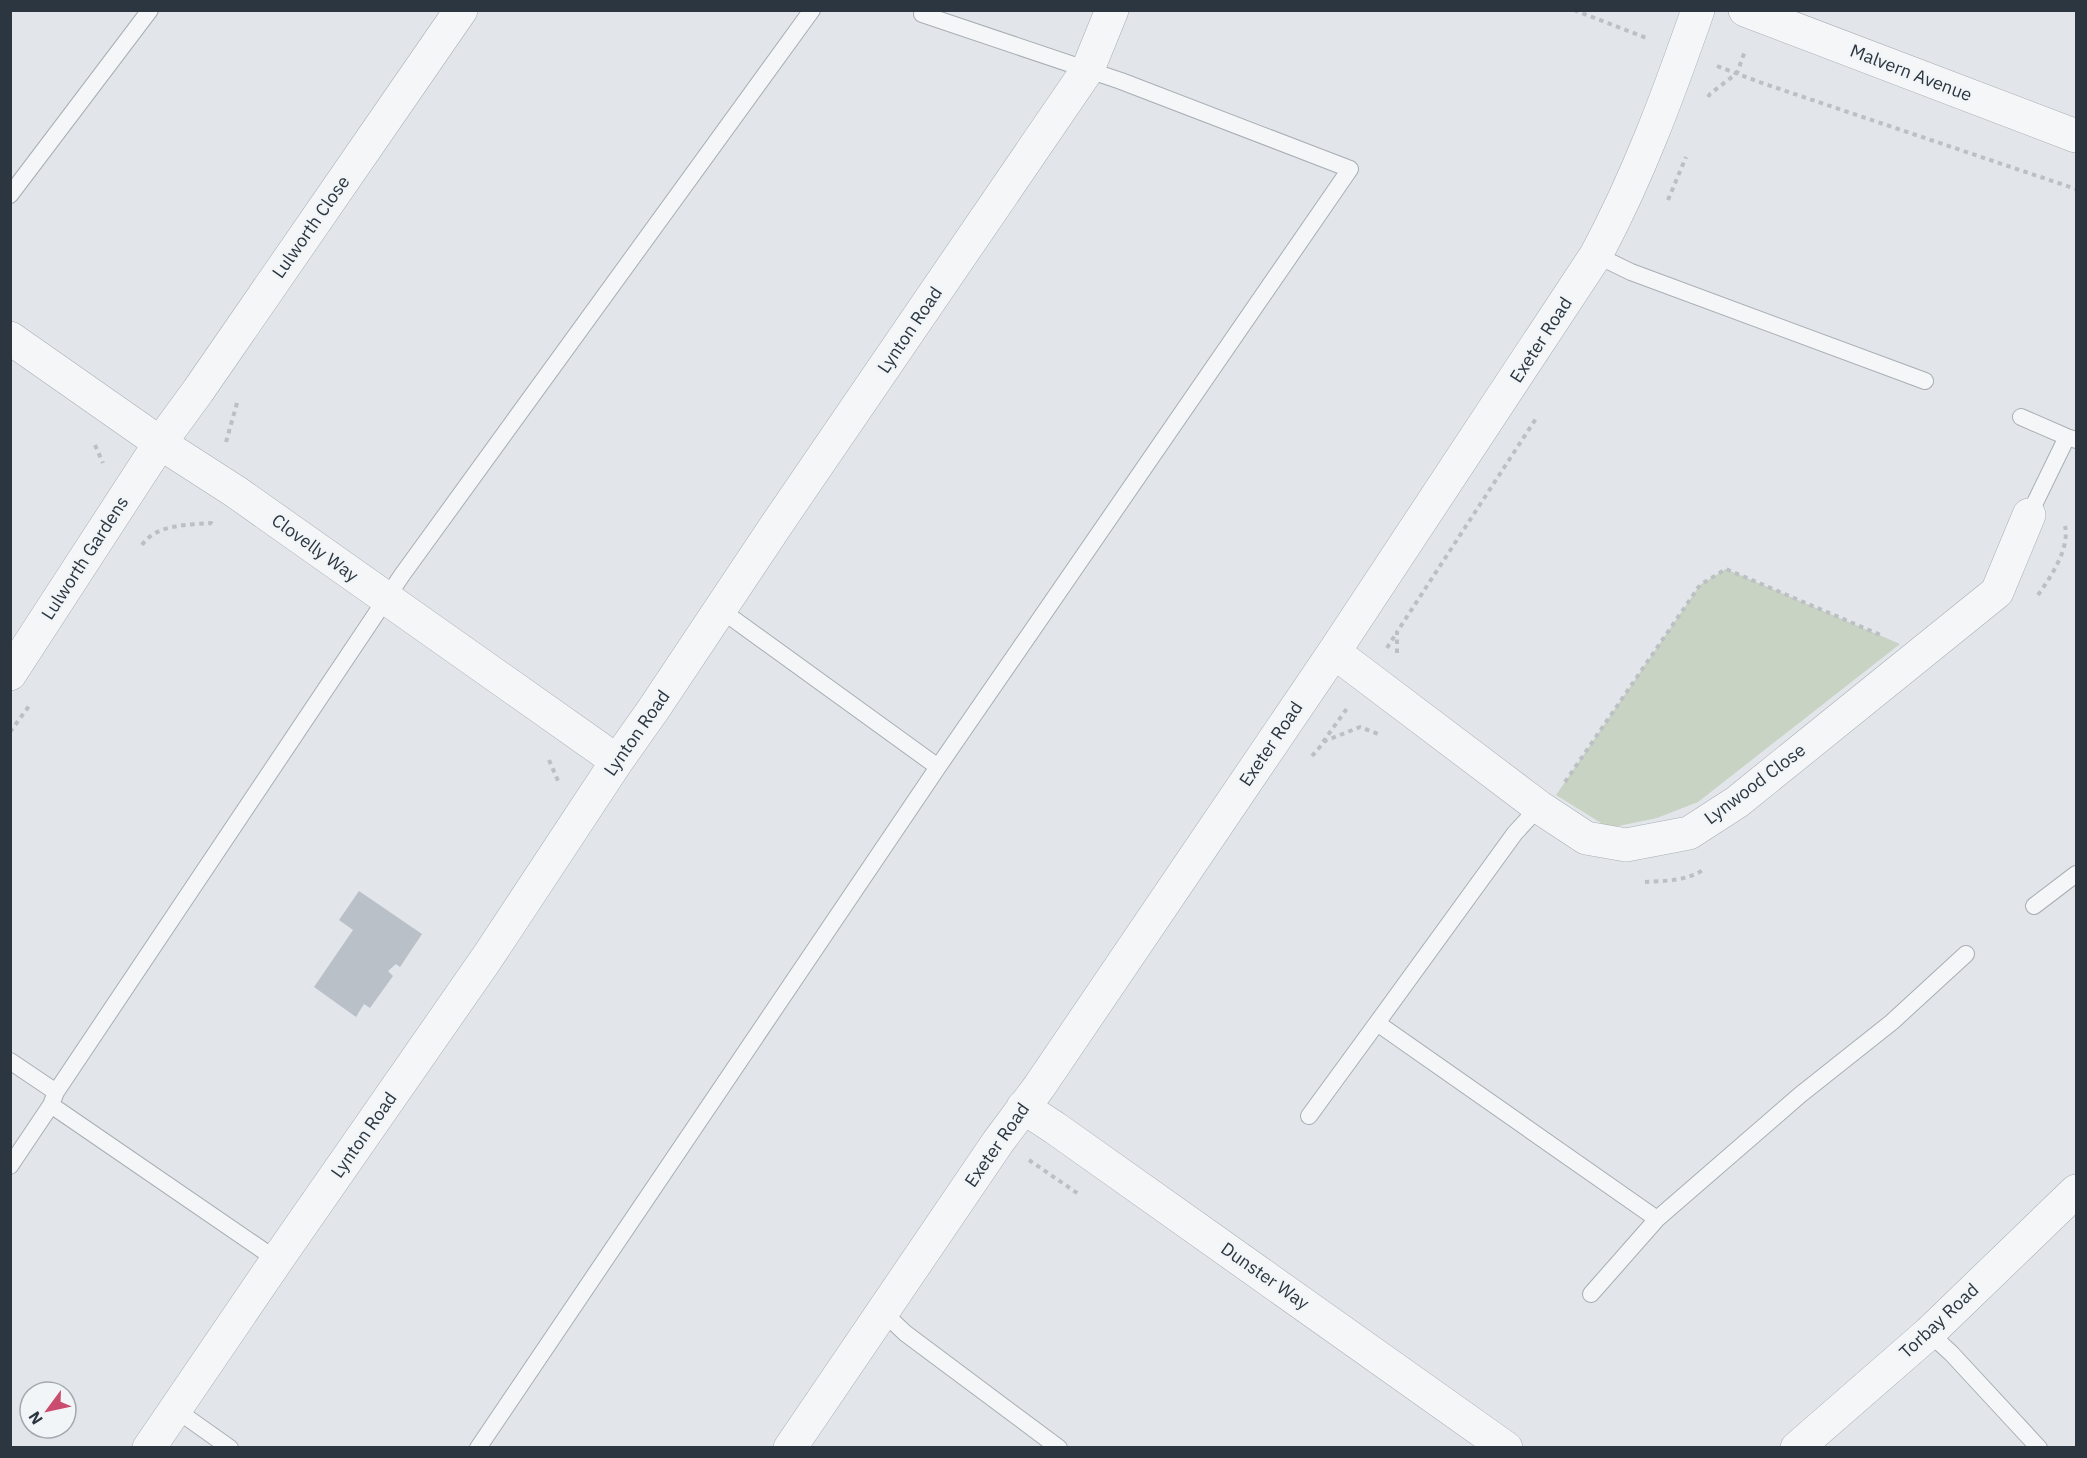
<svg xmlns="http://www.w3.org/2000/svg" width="2087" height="1458" font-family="'IBM Plex Sans',sans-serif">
  <rect width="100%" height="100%" fill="#e2e6ea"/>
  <path fill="#c9d3c3" d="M1726 569 1900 644 1698 802 1657 818 1609 828 1556 795 1700 585Z"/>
  <path fill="#b9c0c7" d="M359 891 422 934 400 967 396 964 388 971 393 976 370 1008 364 1004 356 1017 314 987 353 930 339 920Z"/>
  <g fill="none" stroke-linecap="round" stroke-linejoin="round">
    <g stroke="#a7aeb4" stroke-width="18">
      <path id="lane" d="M10 195 150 10
        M1596 255 1631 272 1925 381
        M2021 417 2067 437
        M2029 515 2067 437 2076 440
        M721 610 938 767
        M1539 807 1515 833 1377 1023 1657 1219 1800 1095 1892 1022 1966 954
        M2034 906 2076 874
        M10 1061 56 1092
        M51 1105 277 1260
        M1309 1116 1377 1023
        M10 1166 51 1105 56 1092 402 575 812 10
        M1591 1294 1657 1219
        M882 1311 905 1333 1059 1448
        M1929 1333 1951 1353 2039 1448
        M175 1409 230 1448
        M478 1448 938 767 1350 169 1121 81 922 14"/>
    </g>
    <g stroke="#a7aeb4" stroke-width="34">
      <path id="street" d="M1745 10 2076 136
        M10 338 160 443 236 492 617 761
        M1334 652 1539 807 1586 838 1626 845 1689 833 1737 802 1997 592 2029 515
        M10 674 160 443 198 391 461 10
        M1023 1107 1055 1128 1506 1448
        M149 1448 277 1260 487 958 617 761 653 710 777 524 1088 69 1112 10
        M790 1448 998 1142 1039 1087 1334 652 1596 255C1638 177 1669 93 1698 10
        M1797 1448 1929 1333 2076 1191"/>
    </g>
    <path stroke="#bcc0c5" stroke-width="4" stroke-dasharray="4.5 4.5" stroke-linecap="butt" d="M1574 10 1649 39
      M1717 66 1762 83 2076 189
      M1708 97 1710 94 1737 73 1745 51
      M1668 200 1686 157
      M226 442 237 403
      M95 445 103 463
      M142 545C156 524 188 525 211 523L214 525
      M2038 595C2051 577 2070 548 2065 526
      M1387 648 1397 632
      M1397 653V632L1537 417
      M10 732 29 706
      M1323 742 1348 707
      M1312 756 1325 741 1360 727 1378 734
      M549 760 559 783
      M1565 782 1700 585 1726 569 1883 636
      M1645 882C1663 881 1689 881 1704 869
      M1029 1160 1080 1195"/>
    <use href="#lane" stroke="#f5f6f8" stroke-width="16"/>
    <use href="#street" stroke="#f5f6f8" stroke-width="33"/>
  </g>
  <g text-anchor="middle" stroke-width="5" stroke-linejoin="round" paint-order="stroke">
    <g font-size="18" fill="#2b3641" stroke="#f2f5f7">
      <text transform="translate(1911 73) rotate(21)" y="6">Malvern Avenue</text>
      <text transform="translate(311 227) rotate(-55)" y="6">Lulworth Close</text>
      <text transform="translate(910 330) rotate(-56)" y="6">Lynton Road</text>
      <text transform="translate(1541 340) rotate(-57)" y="6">Exeter Road</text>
      <text transform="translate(315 548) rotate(36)" y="6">Clovelly Way</text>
      <text transform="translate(85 558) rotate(-57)" y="6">Lulworth Gardens</text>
      <text transform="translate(637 733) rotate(-55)" y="6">Lynton Road</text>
      <text transform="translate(1271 744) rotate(-56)" y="6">Exeter Road</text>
      <text transform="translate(1755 784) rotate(-37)" y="6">Lynwood Close</text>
      <text transform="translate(364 1135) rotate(-55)" y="6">Lynton Road</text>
      <text transform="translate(997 1145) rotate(-55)" y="6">Exeter Road</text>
      <text transform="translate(1265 1276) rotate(35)" y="6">Dunster Way</text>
      <text transform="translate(1939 1321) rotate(-43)" y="6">Torbay Road</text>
    </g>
  </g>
  <rect width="2087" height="1458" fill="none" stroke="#2b3641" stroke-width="24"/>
  <g transform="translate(48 1410) rotate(237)"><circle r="28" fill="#f2f5f7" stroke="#a2a9ae" stroke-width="1.5"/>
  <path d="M0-4.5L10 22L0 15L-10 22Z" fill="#ca4c6e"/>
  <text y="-9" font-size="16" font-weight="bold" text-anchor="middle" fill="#2b3641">N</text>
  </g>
</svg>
